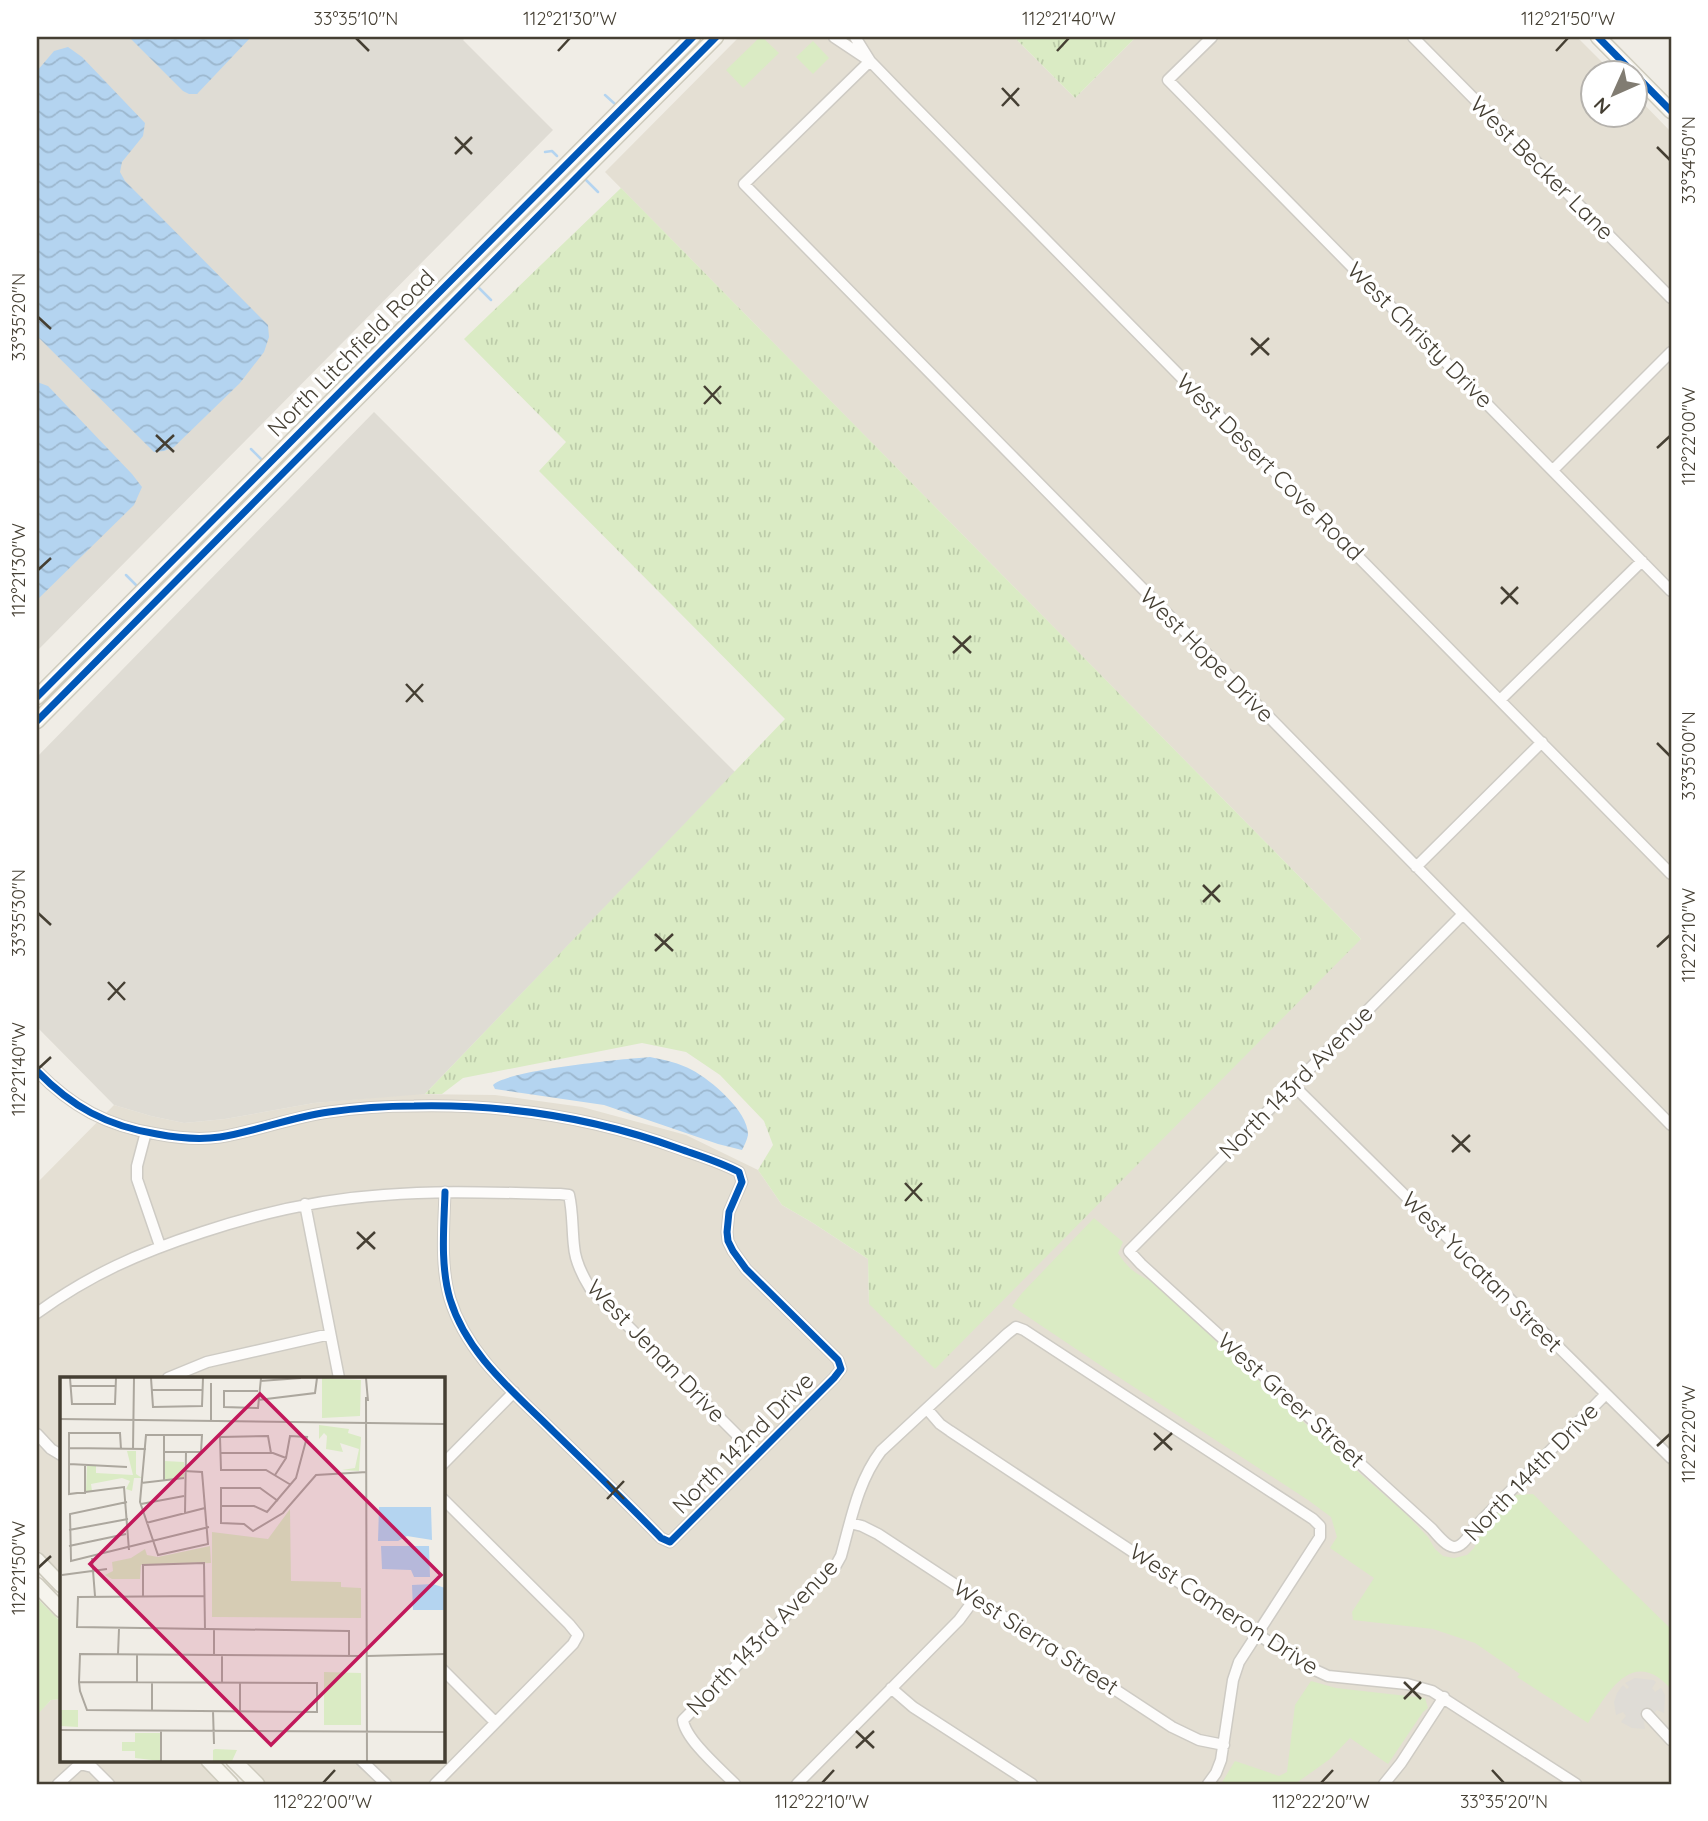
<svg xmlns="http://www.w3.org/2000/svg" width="1708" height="1821" font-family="Quicksand,sans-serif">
  <defs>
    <pattern id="grass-tufts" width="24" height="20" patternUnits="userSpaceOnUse" patternTransform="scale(1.75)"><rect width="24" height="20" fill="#daebc4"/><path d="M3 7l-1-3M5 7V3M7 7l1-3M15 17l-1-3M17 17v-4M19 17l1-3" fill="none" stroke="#bccba9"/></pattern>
    <pattern id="water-waves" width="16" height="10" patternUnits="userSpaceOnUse" patternTransform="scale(1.75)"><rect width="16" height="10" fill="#b4d4f0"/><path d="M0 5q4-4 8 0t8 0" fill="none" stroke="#9cb7ce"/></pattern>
  </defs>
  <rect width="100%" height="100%" fill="#f0ede6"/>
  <path fill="#e4dfd3" d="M739 37H1014L1075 98 1136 37H1577L1613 73 1592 74V116H1634L1635 95 1671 132V1784H267L243 1760H443V1378H61V1574L37 1549V1183L114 1105 151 1116 184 1123 225 1119 314 1103 413 1094 495 1095 582 1107 686 1135 758 1170 782 1205 813 1223 868 1259 869 1304 1361 939 605 172Z
    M61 1699V1760H197L221 1784H37V1714L51 1700Z"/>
  <path fill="#dfdcd4" d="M37 37H466L463 40 553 130 37 651Z
    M374 412 735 772 425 1094 314 1103 225 1119 184 1123 151 1116 114 1105 37 1027V757Z"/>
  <path fill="url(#grass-tufts)" d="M1014 37H1136L1075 98Z
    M621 188 1361 939 935 1369 869 1304 868 1259 813 1223 782 1205 758 1170 773 1145 764 1121 720 1075 686 1052 642 1043 463 1078 442 1094H425L785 719 539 471 566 442 464 339Z"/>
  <path fill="#daebc4" d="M760 37H762L779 53 743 88 726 70Z
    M813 41 829 58 813 74 796 57Z
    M1094 1218 1123 1242 1118 1253C1127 1267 1135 1274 1151 1281L1347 1462 1406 1514 1428 1537 1435 1549 1443 1556 1454 1558 1467 1555 1474 1548 1485 1526 1516 1495 1533 1494 1671 1629V1689C1633 1646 1608 1692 1588 1723L1517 1677 1520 1674 1475 1643 1433 1629 1353 1620 1352 1612 1374 1578 1330 1548 1337 1537 1331 1517 1308 1500 1097 1363 1012 1306 1022 1293Z
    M37 1598 61 1622V1699L51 1700 37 1715Z
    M1311 1681 1336 1688 1425 1698 1428 1708 1423 1712 1388 1764 1350 1738 1330 1759 1295 1784H1221L1235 1761 1279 1776 1287 1772 1295 1705Z"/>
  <path fill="#dfdcd6" d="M1635 1678 1653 1680 1656 1682 1652 1688 1655 1692 1661 1688 1665 1695 1664 1713 1657 1710 1647 1721H1644L1645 1729 1632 1728 1621 1722 1626 1716 1623 1712 1616 1715 1614 1702 1617 1693 1623 1685 1627 1689 1629 1687 1625 1683Z"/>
  <path fill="url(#water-waves)" d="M129 37H251L197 94H189L183 91Z
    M68 47 82 57 145 123 143 136 122 162 120 172 125 181 268 325 269 337 264 352 240 383 174 447 164 451 154 452 37 336V71L54 51Z
    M37 382 48 386 132 474 142 487 134 505 37 600Z
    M650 1057C665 1060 679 1063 692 1070 711 1080 749 1112 748 1135 747 1140 744 1146 742 1150L718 1144 604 1105 495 1089 493 1085C507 1070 624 1059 650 1057Z"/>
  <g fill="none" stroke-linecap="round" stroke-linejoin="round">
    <path stroke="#b4d4f0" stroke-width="2.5" d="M605 95 615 104
      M545 152 552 151 557 156
      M585 179 598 192
      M478 287 491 300
      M333 365 344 377
      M251 449 262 460
      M126 575 137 586"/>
    <g stroke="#cecbc4" stroke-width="13">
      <path id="minor" d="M834 37 867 59
        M855 37 870 61 902 94 1671 874
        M1212 37 1168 80 1671 591
        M1413 37 1671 298
        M870 61 744 184 1671 1125
        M1553 470 1671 352
        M1500 700 1642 561
        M1416 867 1542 742
        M1463 914 1129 1251 1141 1264 1432 1529C1450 1550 1457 1556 1474 1528L1606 1394
        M37 1071C72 1107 107 1126 157 1134 178 1138 199 1140 220 1137 257 1131 292 1117 329 1112 357 1108 386 1106 414 1106 504 1104 595 1118 680 1149 700 1156 720 1162 739 1172L742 1182 729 1212 727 1232 728 1241 733 1251 746 1269 838 1360 841 1369 834 1378 670 1542 661 1538C626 1502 590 1467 554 1432 514 1392 467 1355 450 1299 440 1265 444 1226 445 1192
        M1293 1085 1671 1458
        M146 1132 137 1166V1179L160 1246
        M305 1204 339 1378
        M37 1313C91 1274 139 1253 203 1232 263 1212 322 1199 384 1195 443 1190 501 1193 560 1194L569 1195C573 1212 572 1229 574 1246 575 1261 582 1275 590 1288L757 1455
        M168 1378 207 1362 330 1334
        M927 1409 940 1424 950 1431 1304 1665 1328 1676 1407 1684 1432 1691 1576 1784
        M37 1434 51 1449 61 1455
        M443 1464 514 1392
        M850 1523 862 1526 878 1534 1172 1727 1199 1740 1224 1745
        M443 1670 495 1722
        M891 1688 913 1707 1032 1784
        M1647 1714 1671 1740
        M361 1760 386 1784
        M58 1784 80 1764 92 1767 109 1784
        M435 1784 573 1644 578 1635 569 1624 443 1499
        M735 1784C720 1769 685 1739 683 1720L836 1565 841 1556C851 1520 858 1481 881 1451L1007 1334 1016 1327 1024 1330 1313 1519 1320 1526V1537L1239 1662 1233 1680 1221 1760 1216 1773 1208 1784
        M797 1784 959 1620 976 1597
        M1384 1784 1401 1763 1444 1697"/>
    </g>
    <g stroke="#cecbbd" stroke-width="17">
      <path id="secondary" d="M1598 37 1671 111
        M37 697 693 37
        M37 721 716 37
        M37 1560 61 1585
        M37 1585 61 1610
        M208 1760 231 1784
        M233 1760 257 1784"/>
    </g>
    <use href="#minor" stroke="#fdfcfb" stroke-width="10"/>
    <use href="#secondary" stroke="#f6f4ed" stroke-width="14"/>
    <g stroke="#fff" stroke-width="11">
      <path id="cycleway" d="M1598 37 1671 111
        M37 697 693 37
        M37 721 716 37
        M37 1071C72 1107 107 1126 157 1134 178 1138 199 1140 220 1137 257 1131 292 1117 329 1112 357 1108 386 1106 414 1106 504 1104 595 1118 680 1149 700 1156 720 1162 739 1172L742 1182 729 1212 727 1232 728 1241 733 1251 746 1269 838 1360 841 1369 834 1378 670 1542 661 1538C626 1502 590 1467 554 1432 514 1392 467 1355 450 1299 440 1265 444 1226 445 1192"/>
    </g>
    <use href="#cycleway" stroke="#0057b8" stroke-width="7"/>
  </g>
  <path fill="none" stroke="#453f33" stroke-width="2.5" d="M356 38 369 51M558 51 570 38M1057 51 1069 38M1556 51 1568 38M1002 88 1019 106M1002 106 1019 88M455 137 472 154M1657 147 1670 160M455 154 472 137M38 317 51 329M1251 338 1269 355M1251 355 1269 338M704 386 721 404M704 404 721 386M156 435 174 452M1657 448 1670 436M156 452 174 435M38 570 51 558M1501 587 1518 604M1501 604 1518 587M953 636 971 653M953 653 971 636M406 684 423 702M406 702 423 684M1657 743 1670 756M1203 885 1220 902M1203 902 1220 885M38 913 51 925M655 934 673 951M1657 947 1670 935M655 951 673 934M108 982 125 1000M108 1000 125 982M38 1069 51 1057M1452 1135 1470 1152M1452 1152 1470 1135M905 1183 922 1201M905 1201 922 1183M357 1232 375 1249M357 1249 375 1232M1154 1433 1172 1450M1657 1446 1670 1434M1154 1450 1172 1433M607 1481 624 1499M607 1499 624 1481M38 1568 51 1556M1404 1682 1421 1699M1404 1699 1421 1682M856 1731 874 1748M856 1748 874 1731M1492 1770 1504 1783M323 1783 335 1770M822 1783 834 1770M1321 1783 1333 1770"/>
  <g text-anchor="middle" stroke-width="7" stroke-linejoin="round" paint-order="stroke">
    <g font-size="23" fill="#453f33" stroke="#fff">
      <text transform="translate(1542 168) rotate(45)" y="8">West Becker Lane</text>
      <text transform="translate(1420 335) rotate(45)" y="8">West Christy Drive</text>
      <text transform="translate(351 353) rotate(-45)" y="8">North Litchfield Road</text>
      <text transform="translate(1270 467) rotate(45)" y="8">West Desert Cove Road</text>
      <text transform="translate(1207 655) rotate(45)" y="8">West Hope Drive</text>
      <text transform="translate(1296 1082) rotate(-45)" y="8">North 143rd Avenue</text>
      <text transform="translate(1482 1272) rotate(45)" y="8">West Yucatan Street</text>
      <text transform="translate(656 1351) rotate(46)" y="8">West Jenan Drive</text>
      <text transform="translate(1291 1400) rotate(42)" y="8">West Greer Street</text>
      <text transform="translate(743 1443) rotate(-45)" y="8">North 142nd Drive</text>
      <text transform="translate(1531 1472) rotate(-46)" y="8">North 144th Drive</text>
      <text transform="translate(1224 1609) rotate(33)" y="8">West Cameron Drive</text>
      <text transform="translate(762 1637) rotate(-46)" y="8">North 143rd Avenue</text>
      <text transform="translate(1036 1637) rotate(33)" y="8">West Sierra Street</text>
    </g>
  </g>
  <g transform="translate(60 1377)">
    <rect width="385" height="385" fill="#f0ede6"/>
    <path d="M262 1 301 3 300 39 262 41ZM259 48 289 52 288 56 301 60 299 94 282 93 295 91 299 72 280 66 283 75 266 72 267 59 264 56 259 62ZM230 132 231 204 281 205V210L301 211V241L152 240V155L208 162ZM264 295 301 296V348H264ZM1 333H18V350L0 349ZM75 356H100V384L75 381V374H62V365H75ZM153 373 155 372 177 373 172 384H153Z" fill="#daebc4"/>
    <path d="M67 74H76V97L82 101H74L72 114 66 112 70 104 62 101 31 107 32 114H26L27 89H36V96L73 98ZM104 84 124 85V100L105 104ZM150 169 151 186 81 188 80 202H52L45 198 53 194 52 185 71 181 85 172 87 178 98 180Z" fill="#daebc4"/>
    <path d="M319 130H371L372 163 347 159 338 164H318ZM321 169H369L370 200H354L351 193 322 192ZM373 207 385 211V233H353L352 208Z" fill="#b4d4f0"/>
    <path fill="none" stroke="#aca79e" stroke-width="2" d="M10 1 12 27H55L56 1M91 1 93 30 142 29 143 1M306 1 308 24M200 4 241 1M151 6V45M10 9H56M91 13H143M198 14H164V30L198 31 201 1M306 20 307 384M198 23 255 16 257 1M0 42 385 47M9 71 86 72M61 72 60 56H9V117L64 110 69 173M73 72 74 1M104 75H141L142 58H86L80 125 98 178 148 167 142 95 124 94M160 76H213L226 81M211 76 208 59 160 60 161 93H206L231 108M9 87 67 90M25 87V117M104 105V58M81 106 124 101M218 124 200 111H161V146L184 147 193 154 223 136 256 98 307 95M67 125 10 137 11 184 149 150M81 127 124 119M161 129H194L207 135 236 101 247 60 230 59 226 81 215 98M125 136 126 75M86 146 145 131M9 153 68 142M9 169 66 157M32 181 35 219M2 198 47 192M83 219V188L144 186 145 253M144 219 18 220 17 250 289 254V279M58 277 59 252M154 278V253M307 279 385 277M19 305 257 306V335L27 333 20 314 19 305 20 277 302 279M77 305V277M162 306V278M92 334V305M153 334 154 367M180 335V306M0 353 385 355M101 354V384"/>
    <path fill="#c2185b" fill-opacity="0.15" stroke="#c2185b" stroke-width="3.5" d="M200 17 381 198 211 368 30 187Z"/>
    <rect width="385" height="385" fill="none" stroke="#453f33" stroke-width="3.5"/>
  </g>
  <rect width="1708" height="1821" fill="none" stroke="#ffffff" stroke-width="77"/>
  <g transform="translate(1614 94) rotate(225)"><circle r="33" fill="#ffffff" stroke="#b5b2ad" stroke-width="2"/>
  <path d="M0-5L12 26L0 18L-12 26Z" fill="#817c72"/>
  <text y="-10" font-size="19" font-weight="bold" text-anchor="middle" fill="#453f33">N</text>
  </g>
  <rect x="38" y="38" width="1632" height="1745" fill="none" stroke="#453f33" stroke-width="2.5"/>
  <g font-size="18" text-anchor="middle" fill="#453f33">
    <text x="356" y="25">33°35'10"N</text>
    <text x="570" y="25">112°21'30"W</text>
    <text x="1069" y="25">112°21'40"W</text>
    <text x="1568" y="25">112°21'50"W</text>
    <text transform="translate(1689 160) rotate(-90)" y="6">33°34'50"N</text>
    <text transform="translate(19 317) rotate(-90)" y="6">33°35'20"N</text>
    <text transform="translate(1689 436) rotate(-90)" y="6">112°22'00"W</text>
    <text transform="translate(19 570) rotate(-90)" y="6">112°21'30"W</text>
    <text transform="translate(1689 756) rotate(-90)" y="6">33°35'00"N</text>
    <text transform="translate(19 913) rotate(-90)" y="6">33°35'30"N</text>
    <text transform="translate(1689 935) rotate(-90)" y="6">112°22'10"W</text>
    <text transform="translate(19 1069) rotate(-90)" y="6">112°21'40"W</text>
    <text transform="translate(1689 1434) rotate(-90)" y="6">112°22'20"W</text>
    <text transform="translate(19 1568) rotate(-90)" y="6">112°21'50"W</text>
    <text x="323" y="1808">112°22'00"W</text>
    <text x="822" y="1808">112°22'10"W</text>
    <text x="1321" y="1808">112°22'20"W</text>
    <text x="1504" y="1808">33°35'20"N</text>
  </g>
</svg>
